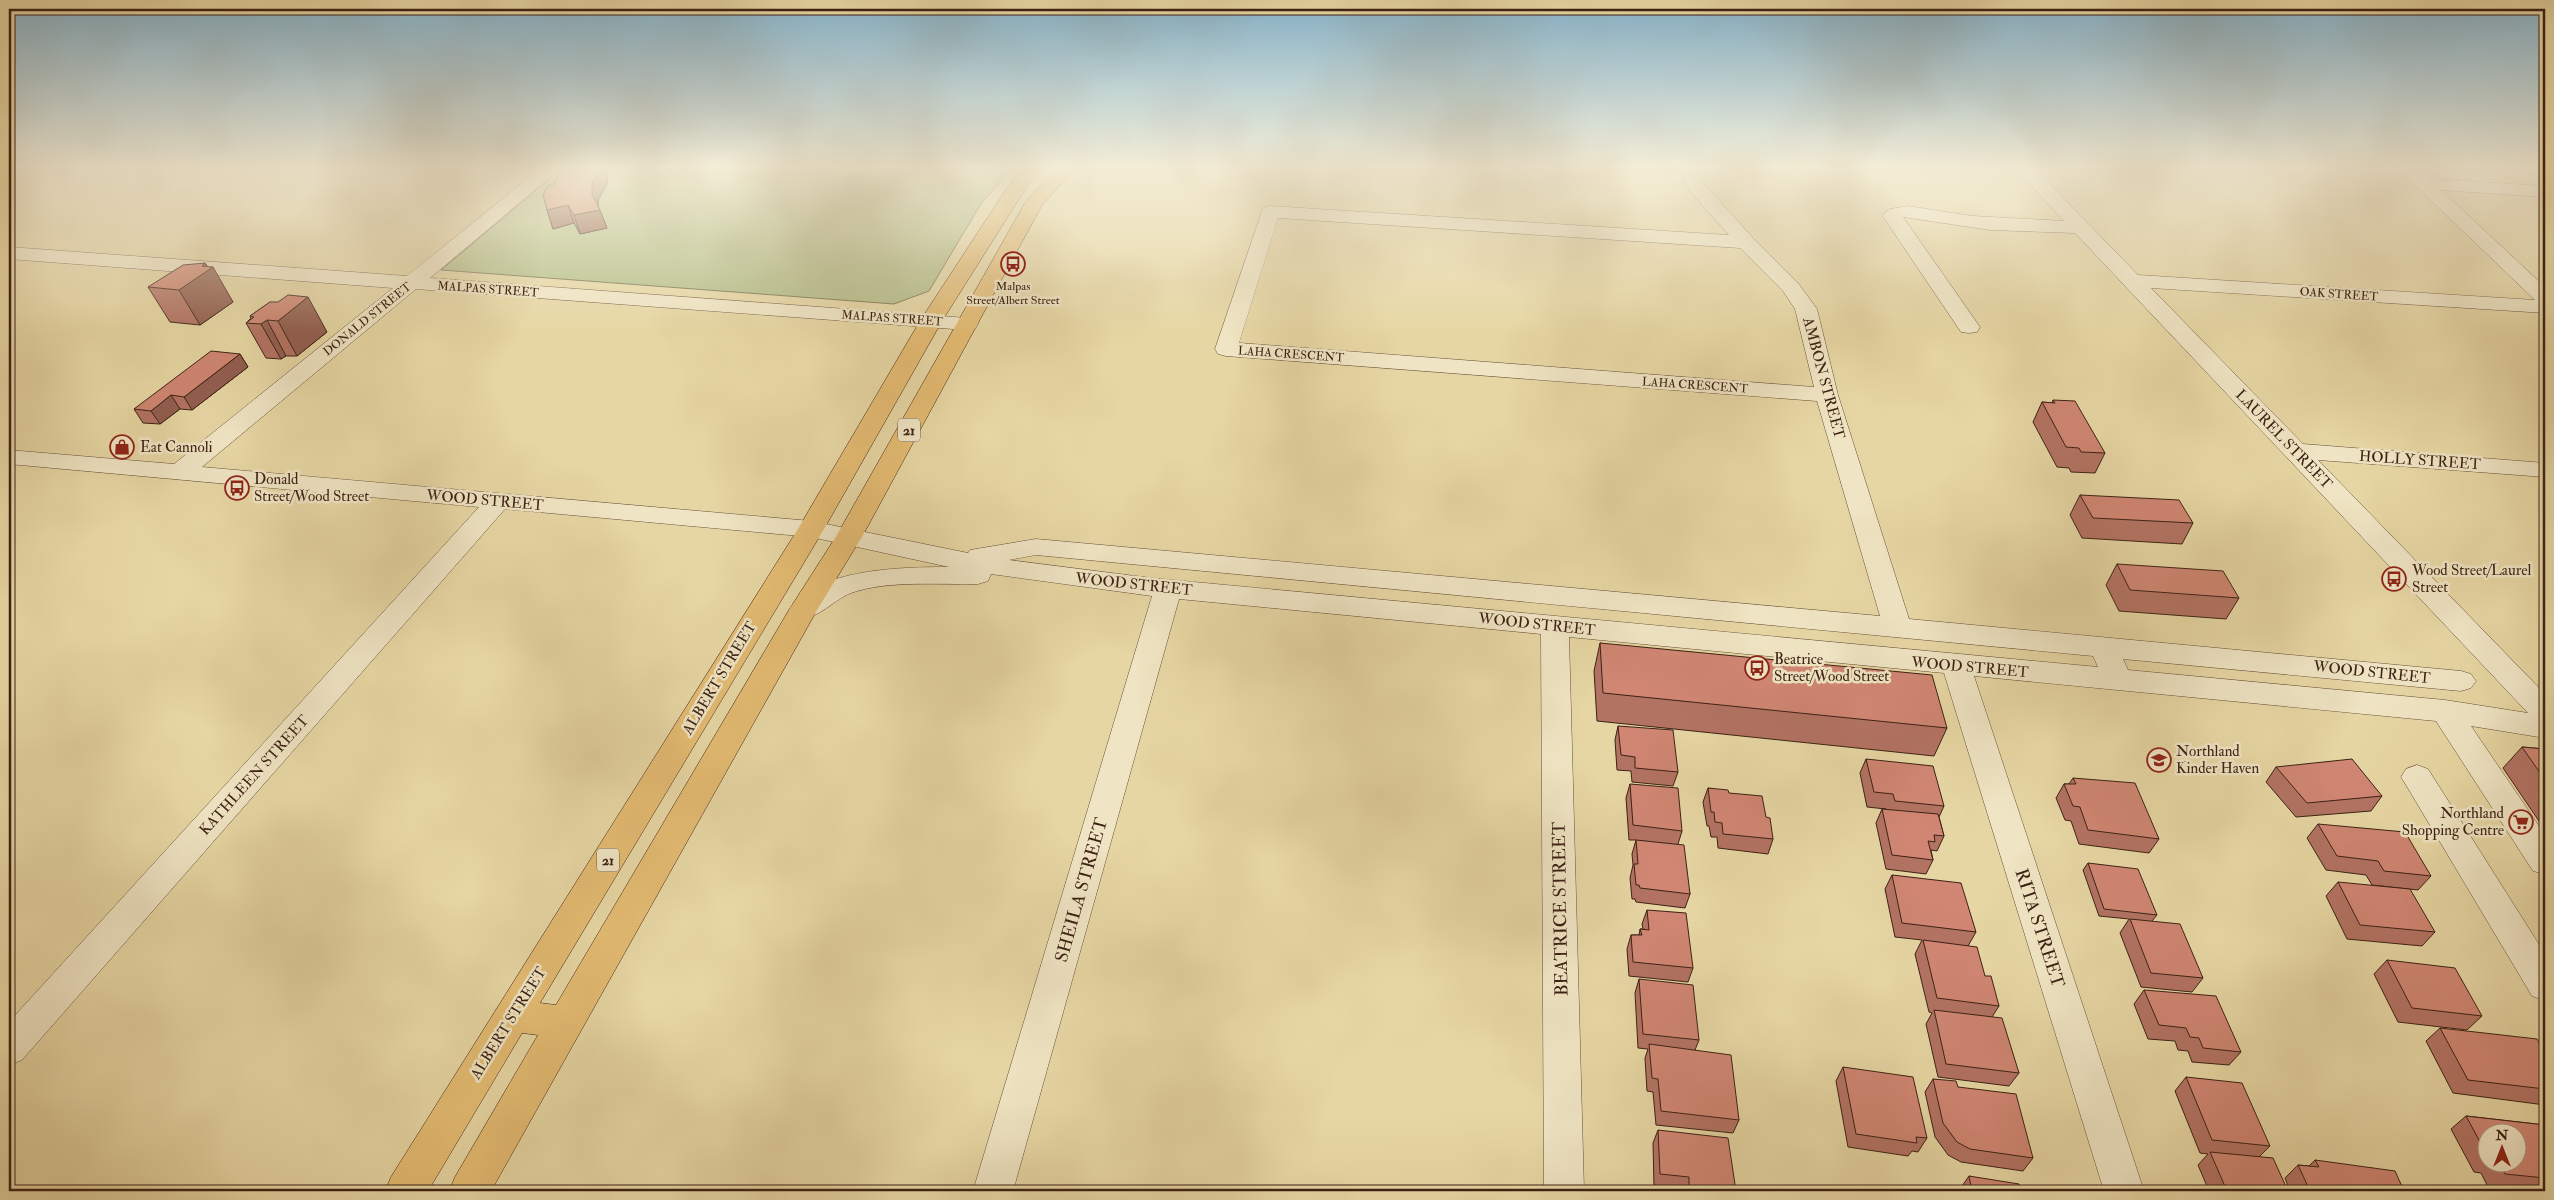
<svg xmlns="http://www.w3.org/2000/svg" width="2554" height="1200" font-family="'IM FELL Double Pica',serif">
  <rect width="100%" height="100%" fill="#e6d6a3"/>
  <filter id="stains"><feTurbulence type="fractalNoise" baseFrequency=".004" numOctaves="4"/><feColorMatrix values="0 0 0 0 .2 0 0 0 0 .09 0 0 0 0 .02 0 0 0 .5 -.17"/></filter>
  <radialGradient id="worn" r=".72"><stop offset=".6" stop-color="#630" stop-opacity="0"/><stop offset="1" stop-color="#630" stop-opacity=".3"/></radialGradient>
  <path fill="#b2be88" stroke="#77704e" d="M578 166H1016L982 202 929 291 894 304 441 270 554 175 566 176Z"/>
  <g fill="none" stroke-linecap="round" stroke-linejoin="round">
    <g stroke="#664e38" stroke-width="1">
      <path id="minor" d="M543 166H563L430 278 967 318 975 319 978 324 975 329 967 330 416 289 202 467 811 521 968 553 970 550 1036 539 1880 616 1817 401 1226 356 1218 354 1215 349 1263 208 1270 206 1729 235 1689 190 1678 166H1696L1704 184 1753 238 1798 283 1817 309 1838 395 1909 619 2461 671 2471 674 2476 681 2471 688 2461 691 2123 659 2128 670 2445 700 2528 713 2075 233 1990 230 1903 217 1980 327 1977 332 1969 333 1961 332 1882 215 1890 209 1908 206 1972 216 2064 221 2013 166H2032L2138 275 2535 300 2395 166H2414L2428 179 2545 186V197L2441 190 2545 287V313L2151 288 2303 444 2545 463V477L2318 460 2545 694V738L2471 726 2545 835V874L2533 871 2436 721 1974 676 2144 1191H2104L1944 673 1569 637 1584 1191H1544L1541 634 1179 599 1013 1191H973L1152 596 991 574 988 581 978 584C940 585 887 580 851 593 831 601 816 623 793 617L789 610C815 568 905 567 949 567L811 537 505 509 22 1060 9 1065V1022L479 507 9 464V450L174 464 393 288 9 259V247L407 276ZM1278 218 1740 248 1783 291 1795 309 1814 387 1239 343ZM1036 555 2093 656 2098 667 1151 578 1009 560Z
        M2417 765 2428 769 2545 954V1001L2532 996 2406 785 2401 777 2406 769Z"/>
    </g>
    <g stroke="#3c2114" stroke-width="1">
      <path id="highway" d="M1025 166H1043L1024 191 942 321 824 529 540 1003 556 1005 789 610 837 535 1025 203 1058 166H1077L1042 205 863 535 817 610 491 1191H449L455 1177 538 1035 522 1033 428 1191H385L391 1177 798 529 920 321 1007 188Z"/>
    </g>
    <use href="#minor" fill="#efe4c3" fill-rule="evenodd"/>
    <use href="#highway" fill="#e3bb72" fill-rule="evenodd"/>
  </g>
  <path fill="#b37363" stroke="#3c2114" fill-rule="evenodd" d="M577 166H605L608 173 606 176 608 182 598 200V206L607 228 580 234 574 223 553 229 547 210 554 184Z
    M205 263 233 302 200 325 170 322 148 287Z
    M270 302 327 332 297 356H286L281 359 266 358 246 323 251 318 250 316Z
    M240 354 248 367 192 410 180 409 160 424 143 423 134 409Z
    M2053 400 2105 453 2095 473 2071 472 2069 468 2057 467 2033 422 2042 402 2052 403Z
    M2080 495 2193 523 2182 544 2082 538 2070 515Z
    M2117 564 2239 598 2226 619 2119 611 2106 585Z
    M1600 643 1947 728 1934 756 1597 721 1594 671Z
    M1618 726 1678 772 1673 786 1632 782 1631 771 1617 770 1615 740Z
    M2522 747 2545 749V830L2503 768Z
    M1866 759 1944 806 1939 817 1944 836 1937 851 1931 850 1933 860 1926 874 1886 869 1876 823 1882 809H1886L1867 807 1860 773Z
    M2276 767 2382 796 2371 811 2296 817 2266 782Z
    M2073 778 2159 839 2149 853 2079 844 2071 821 2065 820 2056 798 2064 784H2069Z
    M1630 784 1682 831 1678 844 1690 894 1685 908 1636 902 1635 899H1632L1630 878 1633 865 1632 854 1636 840H1629L1626 798Z
    M1708 788 1729 793 1773 839 1768 854 1718 848 1717 837H1711L1709 826H1707L1703 802Z
    M2318 824 2431 876 2418 890 2372 885 2366 875 2326 870 2307 838Z
    M2088 863 2157 915 2152 921 2203 978 2192 992 2141 987 2120 933 2129 919 2099 916 2083 870Z
    M1892 875 1976 932 1968 946 1985 976 1999 1006 1992 1017 2019 1073 2009 1086 1938 1077 1926 1024 1932 1013 1929 1012 1915 954 1922 940 1895 937 1885 889Z
    M2338 882 2435 932 2422 946 2347 939 2326 896Z
    M1647 910 1693 968 1688 982 1629 976 1627 949 1631 935H1639L1640 929H1643L1642 924Z
    M2387 960 2482 1016 2467 1030 2398 1022 2374 974Z
    M1639 979 1699 1040 1695 1050 1739 1120 1733 1133 1656 1125 1653 1092 1647 1091 1645 1058 1648 1049 1638 1048 1635 993Z
    M2144 990 2241 1052 2229 1065 2192 1062 2188 1051 2178 1050 2175 1041 2148 1039 2134 1004Z
    M2440 1028 2545 1054V1105L2453 1093 2426 1041Z
    M1843 1067 1927 1138 1918 1152 1912 1151 1908 1156 1848 1147 1836 1081Z
    M2186 1077 2270 1146 2259 1157 2288 1191H2209L2198 1165 2208 1154 2200 1153 2175 1091Z
    M1933 1079 1958 1087 2033 1158 2023 1171 1961 1162 1948 1155 1935 1137 1925 1092Z
    M2466 1116 2545 1125V1191H2529L2488 1187 2481 1173 2474 1172 2451 1129ZM2486 1132 2516 1162H2486Z
    M1658 1130 1736 1191H1683V1190L1654 1187 1653 1143Z
    M2315 1160 2404 1191H2290L2285 1178 2298 1165 2309 1166Z
    M1969 1176 2021 1191H1960V1189Z"/>
  <path fill="#925e50" stroke="#3c2114" d="M596 166H605L608 173 606 176 608 182 598 200V210H600L607 228 580 234 574 215 592 183Z
    M568 205 574 223 553 229 547 210Z
    M205 263 209 270 213 267 233 302 200 325 179 290Z
    M308 297 327 332 297 356 278 321Z
    M267 320 286 356 281 359 261 324Z
    M240 354 248 367 192 410 184 397Z
    M171 395 180 409 160 424 151 411Z"/>
  <path fill="#d08673" stroke="#3c2114" d="M577 166H601L592 183V194L600 210 574 215 568 205 547 210 543 195 547 186 554 184 562 167Z
    M205 263 202 266 213 267 179 290 148 287 183 265Z
    M288 295 308 297 278 321 267 320 261 324 246 323 254 317 250 316 270 302H278Z
    M211 351 240 354 184 397 171 395 151 411 134 409Z
    M2053 400 2075 401 2105 453 2081 452 2079 448 2066 447 2042 402 2055 403Z
    M2080 495 2179 500 2193 523 2093 518Z
    M2117 564 2223 571 2239 598 2130 590Z
    M1600 643 1932 675 1947 728 1603 693Z
    M1618 726 1673 730 1678 772 1635 768V757L1621 755Z
    M2522 747 2545 749V780Z
    M1866 759 1933 766 1944 806 1895 801 1893 794 1874 792Z
    M2352 759 2382 796 2307 803 2276 767Z
    M2073 778 2135 783 2159 839 2088 830 2080 807 2073 806 2064 784H2076Z
    M1630 784 1678 788 1682 831 1633 825Z
    M1708 788 1728 790 1729 793 1762 796 1766 817 1770 818 1773 839 1723 834 1722 823 1715 822 1714 812H1711Z
    M1882 809 1938 814 1944 836 1934 835 1935 842 1928 841 1933 860 1892 855Z
    M2318 824 2405 832 2431 876 2384 871 2378 861 2337 856Z
    M1636 840 1684 845 1690 894 1640 888 1639 885H1636L1634 864H1638Z
    M2088 863 2138 869 2157 915 2104 909Z
    M1892 875 1961 883 1976 932 1902 923Z
    M2338 882 2410 889 2435 932 2360 925Z
    M1647 910 1686 913 1693 968 1633 962 1631 935H1642L1640 929 1649 930Z
    M2130 919 2180 924 2203 978 2151 973Z
    M1923 940 1977 947 1985 976H1991L1999 1006 1937 998Z
    M2387 960 2455 968 2482 1016 2412 1008Z
    M1639 979 1693 985 1699 1040 1643 1034Z
    M2144 990 2216 996 2241 1052 2203 1048 2199 1038 2190 1037 2186 1028 2159 1025Z
    M1934 1010 2002 1018 2019 1073 1946 1064Z
    M2440 1028 2537 1039 2545 1054V1089L2468 1080Z
    M1649 1044 1731 1055 1739 1120 1661 1111 1658 1079 1652 1078Z
    M1843 1067 1913 1077 1927 1138 1916 1137 1917 1143 1856 1134Z
    M2186 1077 2242 1083 2270 1146 2212 1140Z
    M1933 1079 1956 1081 1958 1087 2016 1094 2033 1158 1970 1149 1957 1142 1943 1123Z
    M2466 1116 2545 1125V1178L2505 1174 2499 1162H2516V1132H2486V1153Z
    M1658 1130 1728 1138 1736 1191H1699V1188L1689 1186V1177L1660 1174Z
    M2210 1152 2273 1158 2288 1191H2227Z
    M2315 1160 2395 1171 2404 1191H2310L2298 1165 2319 1167Z
    M1969 1176 2019 1184 2021 1191H1972Z"/>
  <linearGradient id="sky" x2="0" y2="1"><stop stop-color="#87b6cf"/><stop offset="0.5" stop-color="#f4edd6"/><stop offset="1" stop-color="#f4edd6" stop-opacity="0"/></linearGradient>
  <rect width="2554" height="334" fill="url(#sky)"/>
  <defs>
    <g id="bus-ring" transform="scale(1.25)"><circle r="9.5" fill="#efe4c3" stroke="#8f2418" stroke-width="1.5"/><path d="M-5-6H5V4H4V6H2V4H-2V6H-4V4H-5ZM-3.5-4V0h7V-4ZM-3.5 1.2v1.5H-2V1.2ZM2 1.2v1.5H3.5V1.2Z" fill="#8f2418"/></g>
    <g id="shop-ring" transform="scale(1.25)"><circle r="9.5" fill="#efe4c3" stroke="#8f2418" stroke-width="1.5"/><path d="M-5-2.5h2.3a2.7 3.5 0 0 1 5.4 0H5L5.5 6h-11ZM-1.5-2.5h3a1.5 2.3 0 0 0-3 0Z" fill="#8f2418"/></g>
    <g id="school-ring" transform="scale(1.25)"><circle r="9.5" fill="#efe4c3" stroke="#8f2418" stroke-width="1.5"/><path d="M0-5L7-2L0 1L-7-2ZM-4 1L0 2.5L4 1V4Q0 6-4 4Z" fill="#8f2418"/></g>
    <g id="supermarket-ring" transform="scale(1.25)"><circle r="9.5" fill="#efe4c3" stroke="#8f2418" stroke-width="1.5"/><path d="M-6-5.5h2.5l.6 2H6L4.5 2H-2.5L-4.4-4H-6ZM-1.5 3.2a1.3 1.3 0 1 0 .1 0ZM3 3.2a1.3 1.3 0 1 0 .1 0Z" fill="#8f2418"/></g>
  </defs>
  <g fill-rule="evenodd">
    <use href="#bus-ring" x="1013" y="264"/>
    <use href="#shop-ring" x="122" y="447"/>
    <use href="#bus-ring" x="237" y="488"/>
    <use href="#bus-ring" x="2394" y="579"/>
    <use href="#bus-ring" x="1757" y="668"/>
    <use href="#school-ring" x="2159" y="760"/>
    <use href="#supermarket-ring" x="2521" y="822"/>
  </g>
  <g text-anchor="middle" stroke-width="5" stroke-linejoin="round" paint-order="stroke">
    <g font-size="12" fill="#3c2114" stroke="#efe4c3">
      <text x="1013" y="290">Malpas<tspan x="1013" dy="14">Street/Albert Street</tspan></text>
    </g>
    <g font-size="12" fill="#3c2114" stroke="#efe4c3">
      <text transform="translate(488 289) rotate(4)" y="4">MALPAS STREET</text>
      <text transform="translate(2339 294) rotate(4)" y="4">OAK STREET</text>
      <text transform="translate(892 318) rotate(4)" y="4">MALPAS STREET</text>
      <text transform="translate(367 319) rotate(-39)" y="4">DONALD STREET</text>
      <text transform="translate(1291 354) rotate(4)" y="4">LAHA CRESCENT</text>
      <text transform="translate(1695 385) rotate(4)" y="4">LAHA CRESCENT</text>
    </g>
    <g fill="#efe4c3" stroke="#725c48" stroke-width="1">
      <rect x="898" y="418.5" width="22" height="23" rx="4"/>
      <rect x="597" y="848.5" width="22" height="23" rx="4"/>
    </g>
    <g font-size="14" font-weight="bold" fill="#3c2114">
      <text x="909" y="435">21</text>
      <text x="608" y="865">21</text>
    </g>
    <g font-size="15" fill="#3c2114" stroke="#efe4c3">
      <text transform="translate(1824 378) rotate(75)" y="5">AMBON STREET</text>
      <text transform="translate(2284 439) rotate(46)" y="5">LAUREL STREET</text>
      <text transform="translate(2420 460) rotate(4)" y="5">HOLLY STREET</text>
      <text transform="translate(485 500) rotate(5)" y="5">WOOD STREET</text>
      <text transform="translate(1134 584) rotate(6)" y="5">WOOD STREET</text>
      <text transform="translate(1537 624) rotate(6)" y="5">WOOD STREET</text>
      <text transform="translate(1970 667) rotate(5)" y="5">WOOD STREET</text>
      <text transform="translate(2372 672) rotate(6)" y="5">WOOD STREET</text>
      <text transform="translate(719 678) rotate(-59)" y="5">ALBERT STREET</text>
      <text transform="translate(254 775) rotate(-48)" y="5">KATHLEEN STREET</text>
      <text transform="translate(508 1023) rotate(-58)" y="5">ALBERT STREET</text>
    </g>
    <g font-size="15" fill="#3c2114" stroke="#efe4c3" text-anchor="start">
      <text x="140" y="452">Eat Cannoli</text>
      <text x="254" y="484">Donald<tspan x="254" dy="17">Street/Wood Street</tspan></text>
      <text x="2412" y="575">Wood Street/Laurel<tspan x="2412" dy="17">Street</tspan></text>
      <text x="1774" y="664">Beatrice<tspan x="1774" dy="17">Street/Wood Street</tspan></text>
      <text x="2176" y="756">Northland<tspan x="2176" dy="17">Kinder Haven</tspan></text>
      <text x="2504" y="818" text-anchor="end">Northland<tspan x="2504" dy="17">Shopping Centre</tspan></text>
    </g>
    <g font-size="18" fill="#3c2114" stroke="#efe4c3">
      <text transform="translate(1081 890) rotate(-74)" y="6">SHEILA STREET</text>
      <text transform="translate(1560 909) rotate(-91)" y="6">BEATRICE STREET</text>
      <text transform="translate(2040 928) rotate(72)" y="6">RITA STREET</text>
    </g>
  </g>
  <rect width="2554" height="1200" fill="none" stroke="#e6d6a3" stroke-width="30"/>
  <rect x="10" y="10" width="2534" height="1180" fill="none" stroke="#3c2114" stroke-width="2.5"/>
  <rect x="15" y="15" width="2524" height="1170" fill="none" stroke="#3c2114"/>
  <g transform="translate(2502 1148)"><circle r="24" fill="#efe4c3" stroke="#a7967d"/>
  <path d="M0-4L9 19L0 12L-9 19Z" fill="#8f2418"/>
  <text y="-8" font-size="14" font-weight="bold" text-anchor="middle" fill="#3c2114">N</text>
  </g>
  <rect width="100%" height="100%" filter="url(#stains)"/>
  <rect width="100%" height="100%" fill="url(#worn)"/>
</svg>
